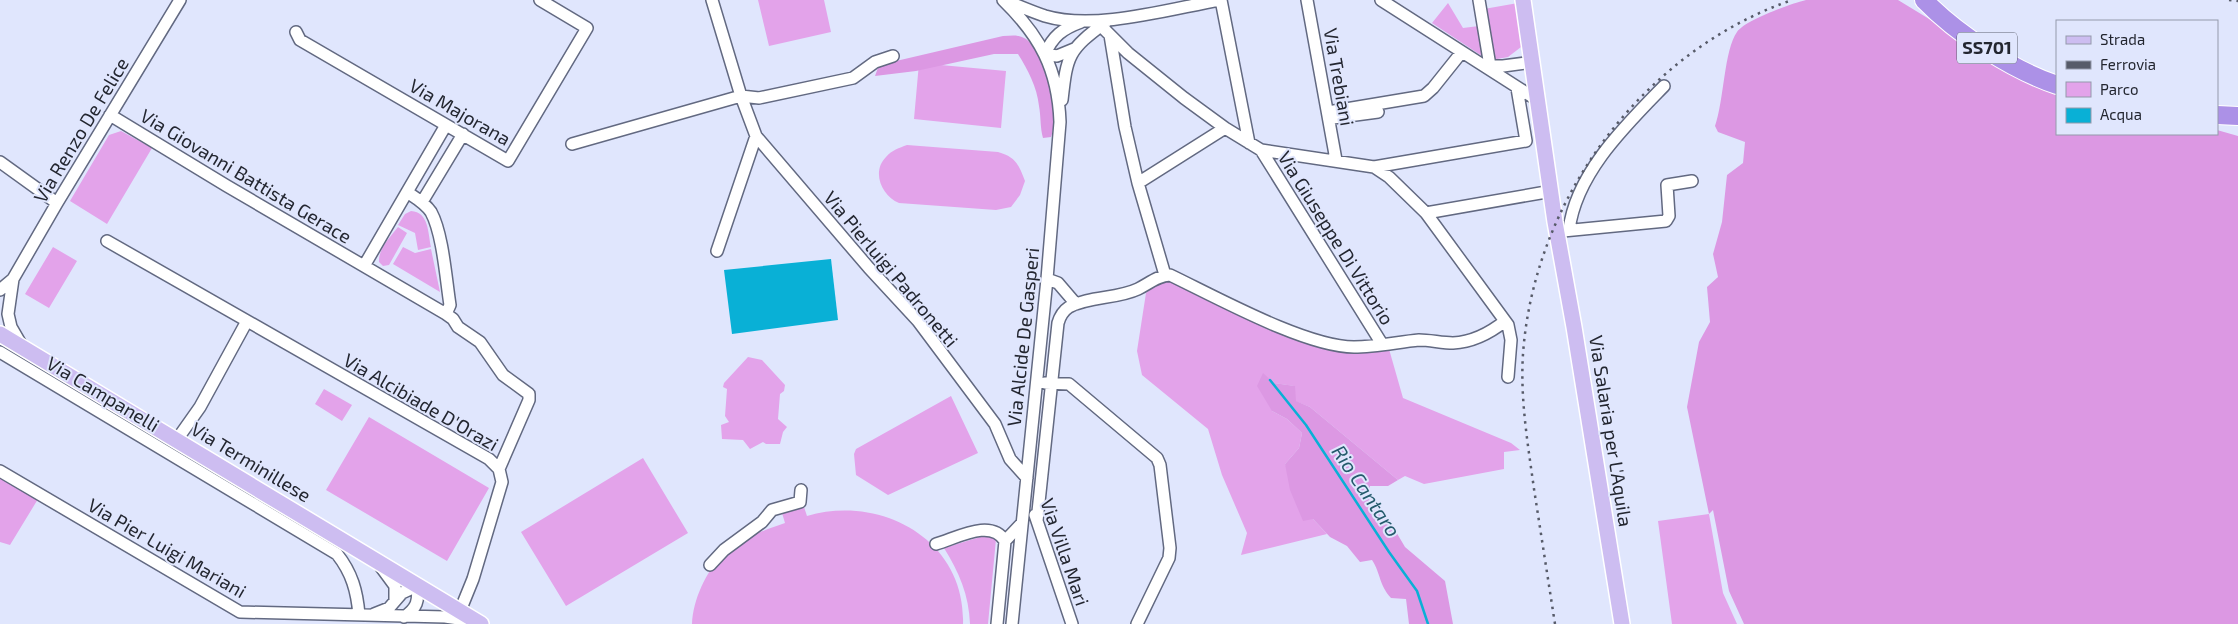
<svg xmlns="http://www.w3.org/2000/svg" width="2238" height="624" font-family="'Exo 2',sans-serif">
  <rect width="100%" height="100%" fill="#e0e6fd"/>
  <path fill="#e3a3ea" d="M758 0H824L831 32 769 46Z
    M1448 3 1463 28 1479 26 1483 47 1482 56 1432 23Z
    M1518 3 1525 44 1508 57 1492 60 1484 9Z
    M919 63 1006 71 1001 128 914 119Z
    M121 131 152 148 107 224 70 201 109 135Z
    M907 145 998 152C1016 157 1019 165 1025 181L1020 195 1011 207 996 210 899 203C882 196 871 172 886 157 892 150 899 148 907 145Z
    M411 211C429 212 428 233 431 247L418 250 415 233 398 225 405 214Z
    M398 227 407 233 389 265 383 266 379 262C378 249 391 236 398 227Z
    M53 247 77 261 49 308 25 294Z
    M403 247 415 253 431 249 440 292 393 264Z
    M1165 281 1174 283 1229 310 1334 349 1359 353 1389 349 1403 398 1511 443 1520 450 1504 452V469L1424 484 1405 476 1398 480 1310 407 1295 401 1294 386 1274 383 1272 411 1287 419 1302 433 1299 448 1285 464 1313 519 1327 534 1241 555 1247 533 1222 475 1208 429 1142 375 1137 351 1146 293 1159 282Z
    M748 357 762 360 785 385 784 391 780 394 778 419 787 427 783 432 780 444H766L763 442 750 449 743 440 722 439 721 425 729 422 725 416 727 389 723 387 724 383Z
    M324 389 352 405 342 421 315 404Z
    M951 396 978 453 888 495 856 475 854 454 856 449Z
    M369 417 489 488 447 561 326 490Z
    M643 458 688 533 566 606 521 532Z
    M0 477 38 499 10 545 0 542Z
    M804 507 807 516C881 494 966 540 963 624H692C693 600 706 571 723 555 740 539 764 530 785 523L782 513Z
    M1709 514 1723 593 1737 624H1672L1658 521Z
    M990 534 996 539 988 624H970C969 595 959 572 944 548Z"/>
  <path fill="#dc98e3" d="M1806 0H1898L1944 28 1989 62 2057 91V134H2217V130L2238 136V624H1744L1729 591 1713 510 1709 514 1687 407 1699 342 1710 322 1707 287 1718 277 1713 254 1722 222 1727 175 1743 163 1745 142 1718 132 1715 126C1724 101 1724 50 1737 32 1745 20 1790 4 1806 0Z
    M1003 36C1011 36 1019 34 1026 39 1046 54 1060 114 1051 137L1043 138C1040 127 1041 117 1039 106 1037 87 1028 70 1018 54H994L916 71 875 76 879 65Z
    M1263 373 1274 383 1295 386 1296 401 1310 407 1398 480 1388 486H1370L1369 505 1392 525 1405 547 1445 581 1453 624H1409L1406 599 1391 598C1379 585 1381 574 1372 560L1360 562 1347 546 1330 537 1313 519 1303 521 1290 490 1285 464 1299 448 1302 433 1287 419 1272 411 1257 386Z"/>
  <path fill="#09b0d6" d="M831 259 838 320 732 334 724 270Z"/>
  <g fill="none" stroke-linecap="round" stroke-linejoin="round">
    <path stroke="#09b0d6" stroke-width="2.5" d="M1270 380 1306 425 1389 552 1417 591 1428 624"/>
    <g stroke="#626981" stroke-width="14">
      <path id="minor" d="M712 0 741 96 756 136 869 268 918 321 995 424 1010 459 1027 478
        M1003 0C1040 36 1058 69 1060 122L1047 279 1012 624
        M1221 0 1249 143
        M1307 0 1336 160
        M1381 0 1539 101
        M1479 0 1490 66
        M1009 2C1021 7 1033 12 1045 16 1095 31 1169 9 1220 0
        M1101 26 1128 53 1184 98 1225 128 1261 150 1374 167 1389 177 1426 213 1508 325 1511 340 1508 377
        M296 32 300 40 508 161 587 28 540 0
        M1110 35 1125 127 1138 183 1165 275
        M1045 54C1053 36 1062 29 1081 22
        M1045 54 1057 56 1074 49
        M1485 66H1503L1533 62
        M1062 100C1067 55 1068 50 1106 22
        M1328 112 1424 96 1433 88 1461 53
        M110 115 227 186 446 314 450 305C446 280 443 234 431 212 425 203 416 198 407 192L364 266
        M1333 118 1378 112
        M572 144 741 96 759 98 853 78 875 62 893 56
        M1261 150 1382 344
        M0 162 57 203
        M1374 167 1526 141 1517 88
        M1138 183 1225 128
        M407 192 446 125
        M422 202 463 134
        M1426 213 1552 191
        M1569 230C1576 173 1626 125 1664 86
        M1563 231 1666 221 1669 216 1667 185 1692 181
        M107 241 489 459 499 469 502 482 473 579 460 611
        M717 251 756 136
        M1047 279 1058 283 1076 304
        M0 290 13 279
        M446 314 453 319 458 327 480 342 503 375 529 394V400L499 469
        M22 346 11 327 8 314 13 279 57 203 180 0
        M0 352 337 554C352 573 357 591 359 615
        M1045 383 1069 384 1157 458 1160 465 1170 548 1169 558 1137 624
        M176 441 200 407 247 321
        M0 471 240 612 445 617 472 621
        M1035 515 1072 624
        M1037 521 1058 323C1060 316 1063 311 1069 307 1090 296 1117 299 1138 289 1150 283 1157 276 1170 275 1216 297 1306 347 1354 347 1376 347 1398 342 1419 340 1430 340 1442 343 1453 343 1473 342 1490 333 1505 321
        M936 544C957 538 991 518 1005 541
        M710 565 724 550 762 522 772 510 800 502 801 490
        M381 567 395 586V600
        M374 614 389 608 402 593 417 586C419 601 417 608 404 617
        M997 624 1005 541 1022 523"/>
    </g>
    <g stroke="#fff" stroke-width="18">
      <path id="major" d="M1523 0 1555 222 1574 327 1622 624
        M0 334 481 624"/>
    </g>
    <g stroke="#fff" stroke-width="20">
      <path id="highway" d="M1924 0C1957 34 2012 70 2057 85
        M2217 115 2238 116"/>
    </g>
    <use href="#minor" stroke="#fff" stroke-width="11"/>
    <use href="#major" stroke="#cdbdf1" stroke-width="15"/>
    <use href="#highway" stroke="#ac91e7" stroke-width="18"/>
    <path stroke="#575b69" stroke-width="2.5" stroke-dasharray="2.5 5" stroke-linecap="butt" d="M2229 0 2238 1
      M1555 624C1548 579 1541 534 1534 489 1528 445 1520 399 1523 354 1534 198 1644 51 1792 0"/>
  </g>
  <g text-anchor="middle" stroke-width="4" stroke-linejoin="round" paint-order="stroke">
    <rect fill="#e0e6fd" stroke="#5c606e" stroke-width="1" x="1957" y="32.5" width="60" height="31" rx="4"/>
    <g font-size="18" font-weight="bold" fill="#232630">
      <text x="1987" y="54">SS701</text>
    </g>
    <g font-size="19" fill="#232630" stroke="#e0e6fd">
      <text transform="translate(1339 77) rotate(80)" y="7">Via Trebiani</text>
      <text transform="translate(460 112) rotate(30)" y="7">Via Majorana</text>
      <text transform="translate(81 130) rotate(-59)" y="7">Via Renzo De Felice</text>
      <text transform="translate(246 176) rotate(31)" y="7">Via Giovanni Battista Gerace</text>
      <text transform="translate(1336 238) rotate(58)" y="7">Via Giuseppe Di Vittorio</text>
      <text transform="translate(891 269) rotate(50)" y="7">Via Pierluigi Padronetti</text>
      <text transform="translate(1023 337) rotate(-84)" y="7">Via Alcide De Gasperi</text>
      <text transform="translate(103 394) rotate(31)" y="7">Via Campanelli</text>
      <text transform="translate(421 402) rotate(30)" y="7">Via Alcibiade D'Orazi</text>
      <text transform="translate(1611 431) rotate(81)" y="7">Via Salaria per L'Aquila</text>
      <text transform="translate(251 462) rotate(31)" y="7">Via Terminillese</text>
      <text transform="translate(167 548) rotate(30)" y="7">Via Pier Luigi Mariani</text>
      <text transform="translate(1065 552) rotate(71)" y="7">Via Villa Mari</text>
    </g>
    <g font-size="20" font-style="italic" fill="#245b6c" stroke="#e0e6fd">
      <text transform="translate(1366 491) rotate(56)" y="7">Rio Cantaro</text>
    </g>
  </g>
  <rect x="2056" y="20" width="162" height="115" fill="#e0e6fd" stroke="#9499ab"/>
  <rect x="2066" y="36" width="25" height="8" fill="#cdbdf1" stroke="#9499ab"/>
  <text x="2100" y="45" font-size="15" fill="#232630">Strada</text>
  <rect x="2066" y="61" width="25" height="8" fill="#575b69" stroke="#9499ab"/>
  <text x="2100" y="70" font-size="15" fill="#232630">Ferrovia</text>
  <rect x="2066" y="82" width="25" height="15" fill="#e3a3ea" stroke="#9499ab"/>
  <text x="2100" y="95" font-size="15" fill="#232630">Parco</text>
  <rect x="2066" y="108" width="25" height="15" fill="#09b0d6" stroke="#9499ab"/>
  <text x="2100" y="120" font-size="15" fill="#232630">Acqua</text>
</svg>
